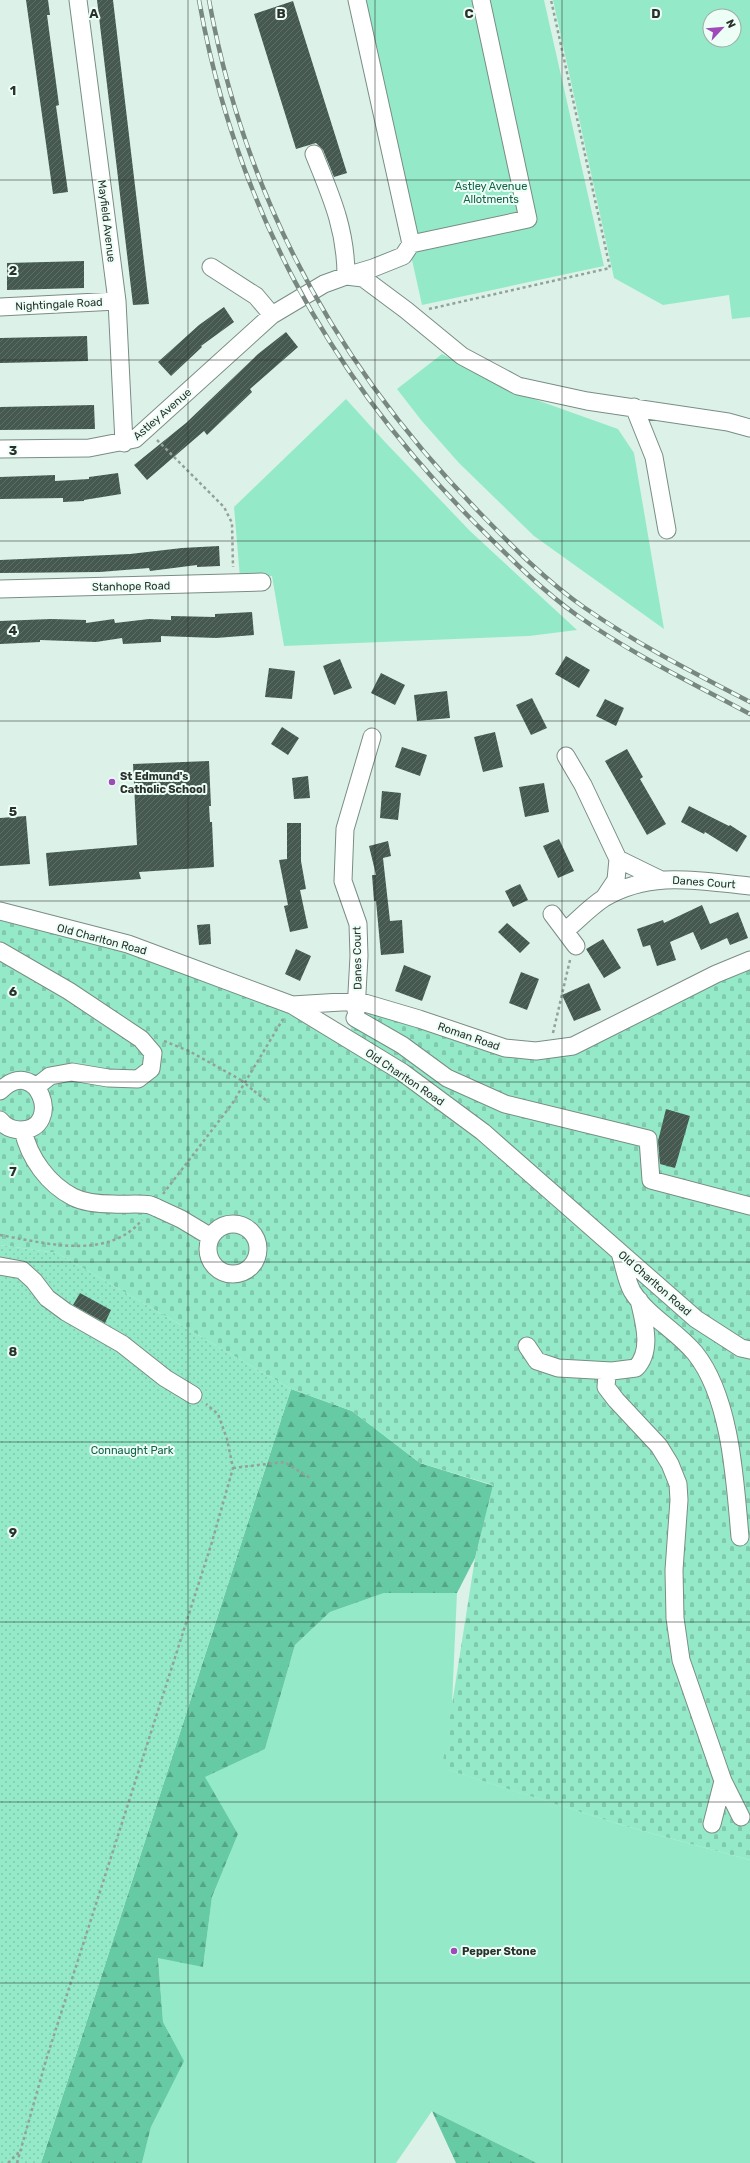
<svg xmlns="http://www.w3.org/2000/svg" width="750" height="2163" font-family="Rubik,sans-serif">
  <defs>
    <pattern id="forest-firs" width="22" height="20" patternUnits="userSpaceOnUse"><rect width="22" height="20" fill="#66caa5"/><path d="M5 1l3.5 6h-7zM16 11l3.5 6h-7z" fill="#54a587"/></pattern>
    <pattern id="cemetery-stones" width="16" height="16" patternUnits="userSpaceOnUse"><rect width="16" height="16" fill="#94eac8"/><path d="M2 7V4a2 2 0 0 1 4 0v3zM10 15v-3a2 2 0 0 1 4 0v3z" fill="#80c9ac"/></pattern>
    <pattern id="park-dots" width="8" height="8" patternUnits="userSpaceOnUse"><rect width="8" height="8" fill="#94eac8"/><path d="M2 2h.1M6 6h.1" fill="none" stroke="#80c9ac" stroke-width="1.8" stroke-linecap="round"/></pattern>
    <pattern id="building-hatch" width="6" height="6" patternUnits="userSpaceOnUse"><rect width="6" height="6" fill="#465951"/><path d="M-1 1l2-2M0 6l6-6M5 7l2-2" fill="none" stroke="#5e6e67"/></pattern>
  </defs>
  <rect width="100%" height="100%" fill="#dcf2e8"/>
  <path fill="#94eac8" fill-rule="evenodd" d="M352 0H544L604 266 422 305 412 260 405 262V243Z
    M553 0H750V317L732 319 729 295 663 305 614 278ZM710 16H734V40H710Z
    M442 354 517 393 618 429 634 453 664 629 534 536 459 463 421 420 397 389Z
    M346 399 385 442 470 531 577 630 529 636 284 646 272 576 240 578 234 507Z
    M384 1593H457L449 1770 625 1826 750 1860V2163H537L432 2111 396 2163H142L151 2127 183 2061 163 2022 158 1957 203 1967 212 1897 238 1834 204 1777 265 1749 295 1645 330 1612Z"/>
  <path fill="url(#forest-firs)" d="M291 1389 352 1411 420 1463 494 1486 475 1558 457 1593H384L330 1612 295 1645 265 1749 205 1777 238 1834 212 1897 203 1967 158 1958 163 2022 184 2061 151 2127 142 2163H41Z
    M432 2111 537 2163H456Z"/>
  <path fill="url(#cemetery-stones)" d="M0 911 292 1005 347 1039 355 1018 358 1001 505 1048 573 1046 750 960V1860L625 1826 442 1768 475 1558 493 1485 420 1463 352 1411 291 1389 57 1253 0 1245Z"/>
  <path fill="url(#park-dots)" d="M0 1245 57 1253 291 1389 41 2163H0Z"/>
  <path fill="url(#building-hatch)" d="M26 0H48L50 15H47L59 105 56 106 68 192 53 194Z
    M97 0H113L149 304 133 305Z
    M293 1 347 173 334 177 323 150 316 143 296 149 254 14Z
    M84 261V288L7 290V263Z
    M224 307 234 322 201 346 202 347 171 376 158 362 199 325Z
    M286 332 298 347 250 389 252 392 207 435 204 431 147 480 134 465 186 423 258 354Z
    M87 336 88 361 0 363V338Z
    M94 405 95 429 0 430V407Z
    M118 473 121 494 84 500V501L63 502V498L0 499V477L55 475V481L89 479V477Z
    M219 546 220 566 197 567V565L150 571 149 568 100 572 0 573V560L130 554 182 548Z
    M252 612 254 635 216 638 161 636V642L123 644 122 638 96 642 40 640V642L0 644V621L51 619 86 620V623L114 619 115 623 149 619 171 620V616L215 617V614Z
    M566 656 590 670 579 688 555 674Z
    M340 659 352 688 334 695 323 666Z
    M269 668 295 671 292 699 265 697Z
    M381 673 405 685 395 705 371 693Z
    M447 691 450 718 417 721 414 695Z
    M532 698 547 728 531 735 516 705Z
    M605 699 624 708 616 726 596 716Z
    M282 727 299 738 288 755 271 744Z
    M495 732 503 767 483 772 474 737Z
    M402 747 427 755 420 776 395 767Z
    M627 749 643 777 640 779 666 824 647 835 605 761Z
    M209 761 211 806H209L210 822H212L214 867 139 872 141 879 49 886 46 853 137 845 133 764Z
    M308 776 310 798 294 799 292 778Z
    M544 783 549 812 525 817 519 787Z
    M382 791 401 793 398 820 380 818Z
    M689 806 729 826 730 825 747 836 737 852 705 832 704 834 681 822Z
    M26 816 30 864 0 866V818Z
    M287 823H301V861L306 889 300 890 308 928 290 932 284 906 288 905 279 860 287 859Z
    M559 839 574 871 558 878 543 846Z
    M388 841 391 856 383 858 390 921 402 920 404 953 381 955 376 901H374L372 875H376L369 846Z
    M520 884 528 900 513 907 505 891Z
    M702 905 710 924 738 912 748 938 730 945 727 938 701 950 693 932 670 942 676 960 657 966 650 945 643 947 637 929 663 920 664 923Z
    M507 923 530 943 520 953 498 932Z
    M210 924 211 944 199 945 197 925Z
    M603 939 621 968 604 978 586 949Z
    M296 949 311 956 300 981 285 974Z
    M404 965 431 976 422 1001 395 991Z
    M521 972 539 979 527 1010 509 1003Z
    M589 983 601 1010 574 1021 562 995Z
    M666 1109 690 1116 675 1168 660 1164 658 1141Z
    M80 1293 111 1310 105 1323 73 1305Z"/>
  <g fill="none" stroke-linecap="round" stroke-linejoin="round">
    <g stroke="#798d84" stroke-width="19">
      <path id="minor" d="M78 0 117 301 124 443
        M357 0 411 244
        M314 154C331 196 346 229 346 276L373 268 403 256 411 244 528 219 481 0
        M211 267 256 296 272 315
        M0 307 117 301
        M634 407 654 457 667 530
        M0 449 89 448 135 439 272 315 324 284 346 276 363 278 406 310 462 356 518 386 587 401 728 422 750 428
        M0 589 262 582
        M566 756 583 785 618 859 659 879
        M604 898 616 880 618 859
        M0 911 128 944 292 1005 402 1072 483 1132 696 1319 741 1348 750 1350
        M552 914 576 946
        M565 931C577 921 590 907 604 898 651 870 699 881 750 886
        M0 951 69 991 141 1039 153 1053 151 1069 138 1079 108 1078 72 1072 50 1076 36 1087
        M292 1005 358 1001 419 1019 505 1048 536 1051 573 1046 716 974 750 960
        M356 1011 359 956 358 924 343 881 345 829 372 737
        M355 1018 402 1045 447 1078 505 1104 648 1139 651 1180 750 1206
        M0 1091C38 1053 64 1129 21 1130 13 1130 5 1127 0 1120
        M23 1130C29 1158 48 1184 73 1197 85 1203 100 1204 113 1204 125 1205 137 1203 150 1205
        M155 1207 181 1219 211 1237
        M208 1249a25 25 0 1 1 50 0a25 25 0 1 1-50 0Z
        M620 1253C624 1265 626 1280 632 1291 647 1316 676 1330 695 1353 731 1398 735 1481 740 1537
        M0 1266 22 1270 34 1281 47 1298 66 1312 122 1344 165 1378 193 1395
        M639 1300C644 1322 653 1350 636 1368L612 1371 607 1375 606 1387 616 1400 659 1446 670 1464 678 1484 679 1500 674 1570 675 1618 681 1660 723 1781 712 1824
        M527 1346 537 1361 558 1368 612 1371
        M723 1781 741 1817"/>
    </g>
    <path stroke="#92a29a" stroke-width="2.5" stroke-dasharray="3 3" stroke-linecap="butt" d="M429 309 610 268 551 0
      M157 440 224 507 232 523 233 567
      M553 1033 570 960
      M164 1041 189 1051 241 1080
      M254 1091 267 1101
      M163 1194 232 1104 283 1019
      M0 1235C45 1243 108 1261 142 1220
      M233 1468 284 1462 312 1479
      M8 2163 19 2152
      M17 2163 46 2060 212 1542 233 1468 227 1439 218 1414 206 1404"/>
    <use href="#minor" stroke="#fff" stroke-width="17"/>
    <g stroke="#798781" stroke-width="4.5">
      <path id="rail" d="M199 0C235 204 328 374 473 521 506 554 540 589 578 616 632 654 692 683 750 714
        M209 0C245 199 338 368 479 512 512 546 546 581 585 608 637 644 694 673 750 702"/>
    </g>
    <use href="#rail" stroke="#ecfef6" stroke-width="3" stroke-dasharray="9" stroke-linecap="butt"/>
    <g stroke="#798d84" stroke-width="19" stroke-linecap="butt">
      <path id="minor-bridge" d="M150 1205 155 1207"/>
    </g>
    <path stroke="#92a29a" stroke-width="2.5" stroke-dasharray="3 3" stroke-linecap="butt" d="M241 1080 254 1091"/>
    <use href="#minor-bridge" stroke="#fff" stroke-width="17"/>
  </g>
  <path fill="none" stroke="#29312d" stroke-width="1" stroke-opacity="0.55" d="M188 0V2163M375 0V2163M562 0V2163M0 180H750M0 360H750M0 541H750M0 721H750M0 901H750M0 1082H750M0 1262H750M0 1442H750M0 1622H750M0 1802H750M0 1983H750"/>
  <g fill="#9e4ab9" stroke="#ecfef6" stroke-width="1.5">
    <circle cx="112" cy="782" r="4"/>
    <circle cx="454" cy="1951" r="4"/>
  </g>
  <g text-anchor="middle" stroke-width="4" stroke-linejoin="round" paint-order="stroke">
    <g font-size="11" fill="#13624a" stroke="#ecfef6">
      <text x="491" y="190">Astley Avenue<tspan x="491" dy="13">Allotments</tspan></text>
      <text x="132" y="1454">Connaught Park</text>
    </g>
    <g font-size="11" fill="#29312d" stroke="#ecfef6">
      <text transform="translate(107 221) rotate(83)" y="4">Mayfield Avenue</text>
      <text transform="translate(59 304) rotate(-3)" y="4">Nightingale Road</text>
      <text transform="translate(162 414) rotate(-41)" y="4">Astley Avenue</text>
      <text transform="translate(131 586) rotate(-1)" y="4">Stanhope Road</text>
      <text transform="translate(704 882) rotate(4)" y="4">Danes Court</text>
      <text transform="translate(102 939) rotate(15)" y="4">Old Charlton Road</text>
      <text transform="translate(357 958) rotate(-91)" y="4">Danes Court</text>
      <text transform="translate(469 1036) rotate(19)" y="4">Roman Road</text>
      <text transform="translate(405 1077) rotate(34)" y="4">Old Charlton Road</text>
      <text transform="translate(655 1283) rotate(41)" y="4">Old Charlton Road</text>
    </g>
    <g font-size="11" font-weight="bold" fill="#29312d" stroke="#ecfef6" text-anchor="start">
      <text x="120" y="780">St Edmund's<tspan x="120" dy="13">Catholic School</tspan></text>
      <text x="462" y="1955">Pepper Stone</text>
    </g>
  </g>
  <g font-size="13" text-anchor="middle" font-weight="bold" fill="#29312d" stroke="#ecfef6" stroke-width="4" stroke-linejoin="round" paint-order="stroke">
    <text x="94" y="18">A</text>
    <text x="281" y="18">B</text>
    <text x="469" y="18">C</text>
    <text x="656" y="18">D</text>
    <text x="13" y="95">1</text>
    <text x="13" y="275">2</text>
    <text x="13" y="455">3</text>
    <text x="13" y="635">4</text>
    <text x="13" y="816">5</text>
    <text x="13" y="996">6</text>
    <text x="13" y="1176">7</text>
    <text x="13" y="1356">8</text>
    <text x="13" y="1537">9</text>
  </g>
  <g transform="translate(722 28) rotate(64)"><circle r="19" fill="#ecfef6" stroke="#9eaca6"/>
  <path d="M0-3L7 15L0 10L-7 15Z" fill="#9e4ab9"/>
  <text y="-6" font-size="11" font-weight="bold" text-anchor="middle" fill="#29312d">N</text>
  </g>
</svg>
